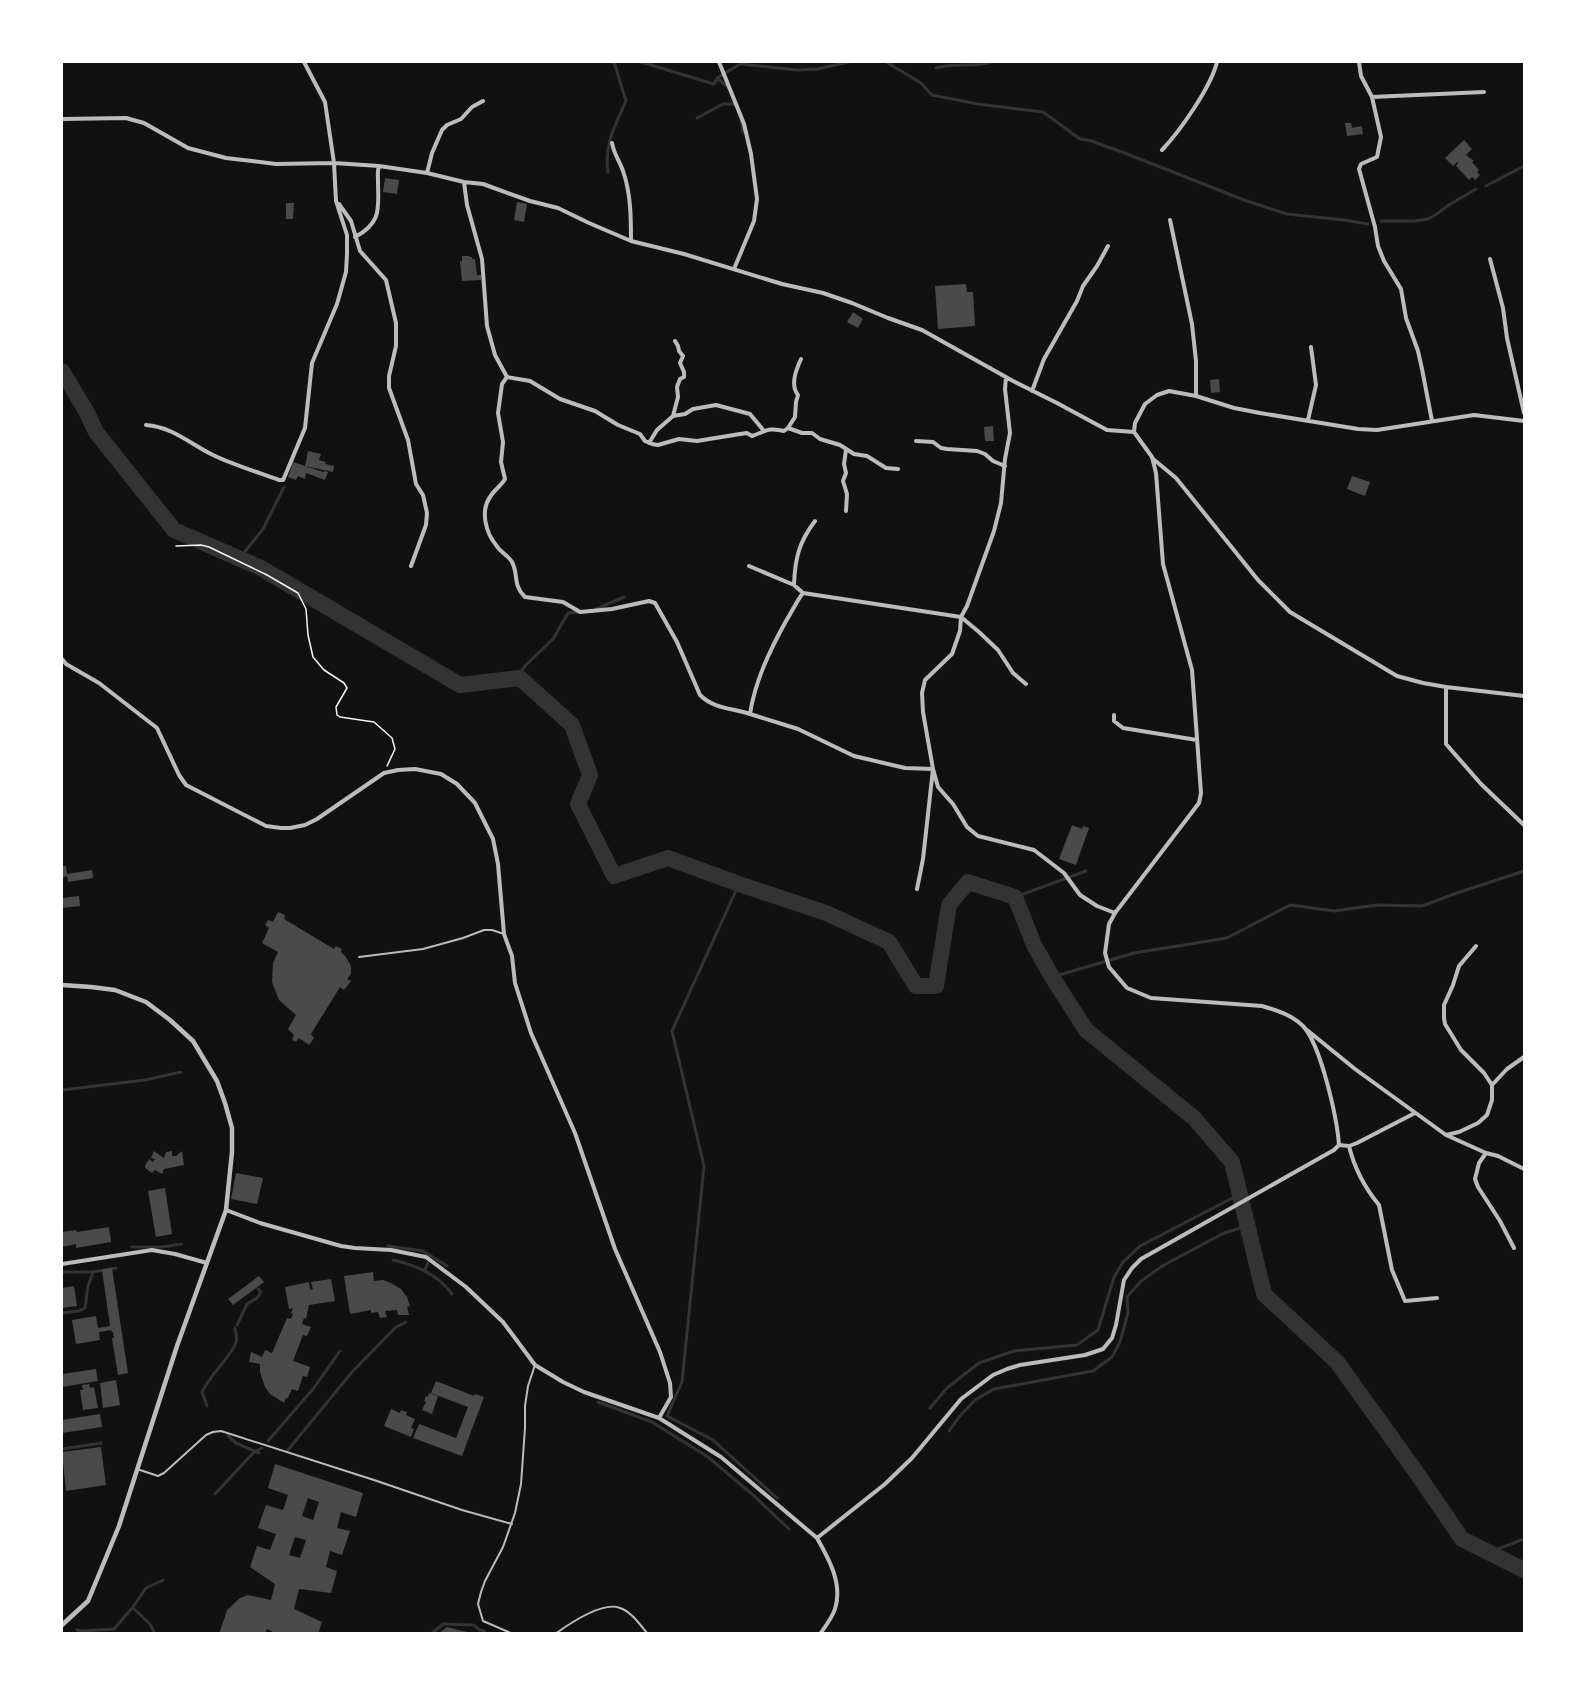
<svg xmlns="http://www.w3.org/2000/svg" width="1586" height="1695" font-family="'DejaVu Sans',sans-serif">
  <rect width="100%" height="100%" fill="#111"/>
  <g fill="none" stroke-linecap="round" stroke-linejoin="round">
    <path stroke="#333" stroke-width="3" d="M641 62 714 84 717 78 740 64 797 70 817 69 849 62
      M886 62 921 83 932 95 978 104 1043 112 1080 139 1092 141 1102 145 1122 152 1244 200 1287 214 1344 220 1368 224
      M936 68C956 62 973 68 991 62
      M717 78 728 87
      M697 118 723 104H735
      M741 119 743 132
      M608 172C604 144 615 126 626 101L614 62
      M1486 186 1524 166
      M1381 221H1414L1428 219 1434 216 1449 205 1476 189
      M239 559 263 529 284 487
      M596 609 624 597
      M515 679 526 665 553 639 568 613 580 612
      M739 884 672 1031 704 1166 682 1382 667 1416 713 1440 777 1498
      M1015 897 1086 871
      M1052 977 1134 953 1227 938 1290 905 1334 911 1377 905 1422 906 1457 893 1524 871
      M62 1090 145 1080 181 1072
      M388 1246 423 1251 447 1266
      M132 1247H163L181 1244
      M393 1260C415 1265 438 1274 452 1294
      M425 1270 428 1262
      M62 1272H93L116 1268
      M62 1313 79 1311 85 1308 88 1286 93 1272
      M237 1325 247 1304 257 1298 261 1292 258 1289
      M598 1402 652 1422 708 1457 752 1494 789 1529
      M207 1406 202 1392C211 1373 229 1359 236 1343 237 1338 236 1333 235 1328
      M930 1408 947 1388 979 1363 1014 1351 1077 1345 1098 1330 1114 1277 1123 1262 1140 1246 1240 1194
      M949 1431 959 1417 975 1400 994 1389 1093 1371 1112 1357 1120 1342 1128 1313 1127 1297 1141 1281 1164 1265 1224 1233 1247 1226
      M228 1436 236 1443 259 1453
      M268 1441 313 1389 340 1351
      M62 1449 101 1443
      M288 1450 352 1372 396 1327 406 1322
      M62 1459V1460
      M215 1494 254 1452 262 1448
      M1490 1552 1524 1539
      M133 1608 150 1624 155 1634
      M77 1630 82 1631 114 1629 133 1607 146 1588 163 1580
      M431 1634 443 1624 473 1625 480 1630 484 1631 486 1634"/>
    <path stroke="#333" stroke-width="16" d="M62 371 86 411 96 432 174 530 261 568 460 685 520 678 572 725 590 775 578 804 614 876 668 858 739 884 826 913 889 942 916 986H936L949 905 968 882 1015 897 1034 945 1052 977 1086 1030 1194 1118 1232 1162 1264 1294 1337 1362 1414 1469 1462 1539 1524 1570"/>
  </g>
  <path fill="#4a4a4a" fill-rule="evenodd" d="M1345 123H1351L1352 128 1362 126 1363 134 1347 136Z
    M1464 140 1472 149 1466 155 1474 161 1472 162 1479 170 1477 172 1480 175 1475 180 1472 177 1469 180 1456 166 1458 163 1457 162 1453 166 1445 158Z
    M385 178 399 180 397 194 383 192Z
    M517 202 527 204 524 222 514 220Z
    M286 203H294L293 219H286Z
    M462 256H469V257H472V259H475L477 275H481V280L462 281 460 261H462Z
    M966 284 967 292H973L975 326 938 329 935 286Z
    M853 312 863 319 858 328 847 322Z
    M1219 379 1220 392 1211 393 1210 380Z
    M993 426 994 441H985L984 427Z
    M308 451 321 454 319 460 326 462 325 464 334 466 333 472 305 466Z
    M293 462 323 472 324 471 328 472 325 480 306 473 305 479 298 476 296 480 288 477Z
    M1352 476 1370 482 1365 496 1347 489Z
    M1072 825 1082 829 1083 826 1089 828 1076 865 1059 859Z
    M62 866H66L67 874 92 870 93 878 68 882 67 876 62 878Z
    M79 896 80 906 62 908V898Z
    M278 912 285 915 284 919 334 949 336 946 342 949 341 952 346 957 351 966V974L347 979 351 981 344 990 340 987 311 1034 314 1038 309 1045 299 1038 296 1042 292 1040 294 1035 288 1029 296 1015 279 1000 272 982 273 963 278 952 262 943 269 928 265 925 268 920 273 922Z
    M154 1151 164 1158 166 1152 172 1151V1156H176L182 1151 184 1165 164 1169 162 1174 155 1170 152 1173 145 1168V1166L149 1159 153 1162 155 1159 151 1158Z
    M236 1173 263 1178 257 1204 231 1199Z
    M165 1188 172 1234 156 1237 148 1191Z
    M109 1227 111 1242 76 1248V1244L62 1247V1232L76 1230 77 1232Z
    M112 1268 128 1373 118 1375 112 1338H114L113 1332H112L111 1330 99 1332 100 1340 76 1344 72 1320 96 1316 98 1328 110 1326 102 1270Z
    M373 1272 374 1281 383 1280 391 1283 401 1289 407 1297 410 1306 407 1307 409 1315H398L397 1310 385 1311 387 1317 380 1318 378 1312 371 1313V1310L350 1314 344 1276Z
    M259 1276 264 1282 233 1305 228 1299Z
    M331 1279 335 1301 309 1305 306 1319 304 1318 302 1324 311 1327 307 1336 303 1335 293 1361 310 1367 307 1377 303 1376 298 1391 292 1389 288 1398H286L284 1403 270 1394 265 1387 260 1372V1364L249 1362 251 1352 262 1357 265 1350 272 1353 287 1318 291 1319 293 1314 291 1313 293 1308 289 1309 285 1287 309 1282 310 1290 313 1289 311 1282Z
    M74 1286 77 1306 62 1308V1288Z
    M96 1369 98 1381 62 1387V1374Z
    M116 1380 120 1405 103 1408 100 1383Z
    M436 1381 474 1396 475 1394 484 1397 462 1456 413 1438 419 1424 456 1438 468 1407 431 1393Z
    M89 1384 90 1388 94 1387 98 1408 83 1410 80 1390H83L82 1385Z
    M429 1393 438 1396 432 1414 422 1410 426 1402 424 1401 426 1396 428 1397Z
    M391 1409 400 1413 401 1410 407 1412 406 1415 415 1419 411 1428 414 1429 411 1437 384 1426Z
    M100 1414 102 1427 62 1433V1420Z
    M101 1447 106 1485 66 1491 62 1452Z
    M275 1464 363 1493 356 1517 341 1512 337 1528 350 1531 342 1555 330 1551 326 1567 337 1571 331 1593 299 1589 294 1609 322 1622 318 1634H277L267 1629 265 1634H219L227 1610 240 1598 248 1595 271 1600 275 1584 250 1567 257 1546 270 1550 276 1534 258 1528 266 1505 283 1510 288 1495 268 1488ZM308 1498 319 1502 313 1520 302 1516ZM295 1537 306 1540 300 1558 289 1555Z
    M447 1627 471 1633V1634H438Z"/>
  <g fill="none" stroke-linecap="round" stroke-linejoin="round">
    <path stroke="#f5f5f5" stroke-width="1.5" d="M176 546 201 545 209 547 267 575 298 593 306 609 308 635 313 657 324 670 344 683 347 688 336 707 337 715 340 717 374 722 392 738 395 749 387 766"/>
    <path stroke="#bcbcbc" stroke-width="2" d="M359 957 423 949 463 938 484 930H492L504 934
      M137 1469 158 1476 164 1473 206 1435 213 1432 221 1431 374 1480 462 1510 512 1524
      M513 1634 483 1621 478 1604 481 1592 485 1581 503 1547 515 1513 521 1484 525 1428V1406L528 1386 535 1365
      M555 1634C569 1624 603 1601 620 1608 632 1612 640 1625 648 1634"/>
    <path stroke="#bcbcbc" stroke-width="4" d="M719 62 744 124 751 154 757 199 754 221 734 269
      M1359 62 1361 76 1372 97 1381 137 1377 157 1361 164 1359 169 1375 227 1378 246 1384 261 1401 289 1406 318 1418 351 1422 369 1432 421
      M1372 97 1484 92
      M62 119 126 118 144 123 188 148 226 158 276 164 334 163 379 166 427 173 464 182 483 184 530 201 558 208 589 223 631 241 684 254 782 284 823 293 852 303 888 318 922 330 1013 381 1057 403 1107 430 1134 432
      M612 143C614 155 621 163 624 174 631 196 631 219 631 241
      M1162 150C1180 131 1211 87 1217 62
      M427 173 432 153 442 130 447 125 461 119 472 107 483 101
      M464 182 467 205 482 259 487 326 495 355 507 377 530 381 560 399 595 411 618 425 640 434 645 441 652 444 658 445 679 439 697 441 740 434 747 433 752 436C766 431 769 427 784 431L788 428 802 433H812L820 439 840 445 854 454 867 456 886 468 898 469
      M339 204 351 221 360 251 386 280 396 323V346L389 376V388L408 440 416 484 423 495 427 513 426 525 411 566
      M1170 220 1192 324 1196 361V396
      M355 237C383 222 378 207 378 180 378 174 377 172 379 166
      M1490 259 1503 308 1507 338 1524 413
      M507 377 502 384 498 413 503 442 501 462 505 479C501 486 494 490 490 497 480 511 486 533 496 545 500 552 509 556 512 562 519 575 512 584 525 597L563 602 580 612 612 609 649 601 655 603 677 642 700 695C714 709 732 708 750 714
      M1032 391 1044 359 1077 301 1083 286 1097 266 1108 246
      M673 416 685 414 693 409 716 405 750 414 764 431
      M1308 420 1316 385 1311 347
      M146 425C173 427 190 444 213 455 234 465 257 472 279 480H283L284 478 305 428 312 363 337 304 346 272 347 254V235L336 201 334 163 325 102 304 62
      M788 428 795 417 796 402 798 395C790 385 796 370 801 359
      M916 441 933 442 941 448 947 449 977 451 985 454 993 461 1005 466
      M649 443 657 430 673 416 678 397 677 387 680 379 684 377V372L680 363 683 356 679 351 678 346 675 341
      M846 450 844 464 846 473 843 481 847 494 846 511
      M1152 458 1176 478 1258 580 1290 612 1397 676 1423 683 1446 687 1524 696
      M749 566 794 585 803 593 961 617 979 632 998 650 1013 673 1026 684
      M794 585C795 558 799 542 815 521
      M803 593C796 602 792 612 786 621 770 650 755 681 750 714L798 729 854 756 905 768 933 769 938 787 953 804 967 827 978 836 1034 850 1064 873 1080 895 1097 906 1115 913
      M62 659 66 664 99 683 157 728 179 775 186 785 266 826 281 828H290L305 825 317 819 384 773 398 770 415 769 441 774 457 784 475 803 493 839 498 864 504 934 512 956 515 983 531 1033 575 1133 615 1249 660 1352 670 1383 671 1397 659 1418
      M1446 687V744L1481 784 1524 825
      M1114 715V721L1123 728 1197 740
      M917 889 923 859 933 769 923 712 922 693 925 680 952 654 960 631 961 617 967 606 994 531 1001 503 1005 459 1010 433 1005 389 1006 377
      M1307 1030 1355 1069 1446 1135 1486 1153 1498 1156 1524 1169
      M1492 1085 1507 1069 1524 1057
      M1446 1135 1459 1132 1478 1123 1487 1115 1492 1100V1085L1484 1073 1461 1050 1445 1024 1444 1018V1005L1453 985 1459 966 1476 946
      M1339 1145 1349 1146 1357 1143 1415 1113
      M1349 1146C1354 1167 1365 1188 1379 1205L1392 1270 1405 1301 1437 1298
      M1486 1153 1479 1163 1475 1179 1478 1187 1500 1221 1514 1248
      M226 1210 260 1223 341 1246 355 1248 391 1250 426 1257 466 1287 503 1322 535 1365 563 1382 584 1392 659 1418 721 1457 817 1538C829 1559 843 1584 835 1609 832 1618 825 1627 820 1634
      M62 1264 152 1250 175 1254 207 1263
      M817 1538 885 1484 912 1458 961 1399 993 1375 1007 1369 1020 1365 1085 1355 1103 1349 1112 1338 1116 1325 1124 1280 1132 1268 1141 1259 1334 1150 1339 1145C1337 1118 1321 1045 1303 1026 1292 1015 1276 1010 1262 1006L1151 998 1127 988 1109 967 1105 953 1109 924 1115 913 1199 803 1201 793 1192 670 1163 564 1156 473 1152 457 1134 432 1135 423 1145 404 1157 395 1169 391 1196 396 1234 408 1260 413 1358 429 1377 430 1474 415 1524 421"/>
    <path stroke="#bcbcbc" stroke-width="4.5" d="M62 985 91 987 115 990 146 1002 170 1020 193 1041 217 1081 225 1103 232 1128V1152L226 1210 177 1346 119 1526 88 1601 62 1625"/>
  </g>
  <rect width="1586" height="1695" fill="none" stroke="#ffffff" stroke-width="126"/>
</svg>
